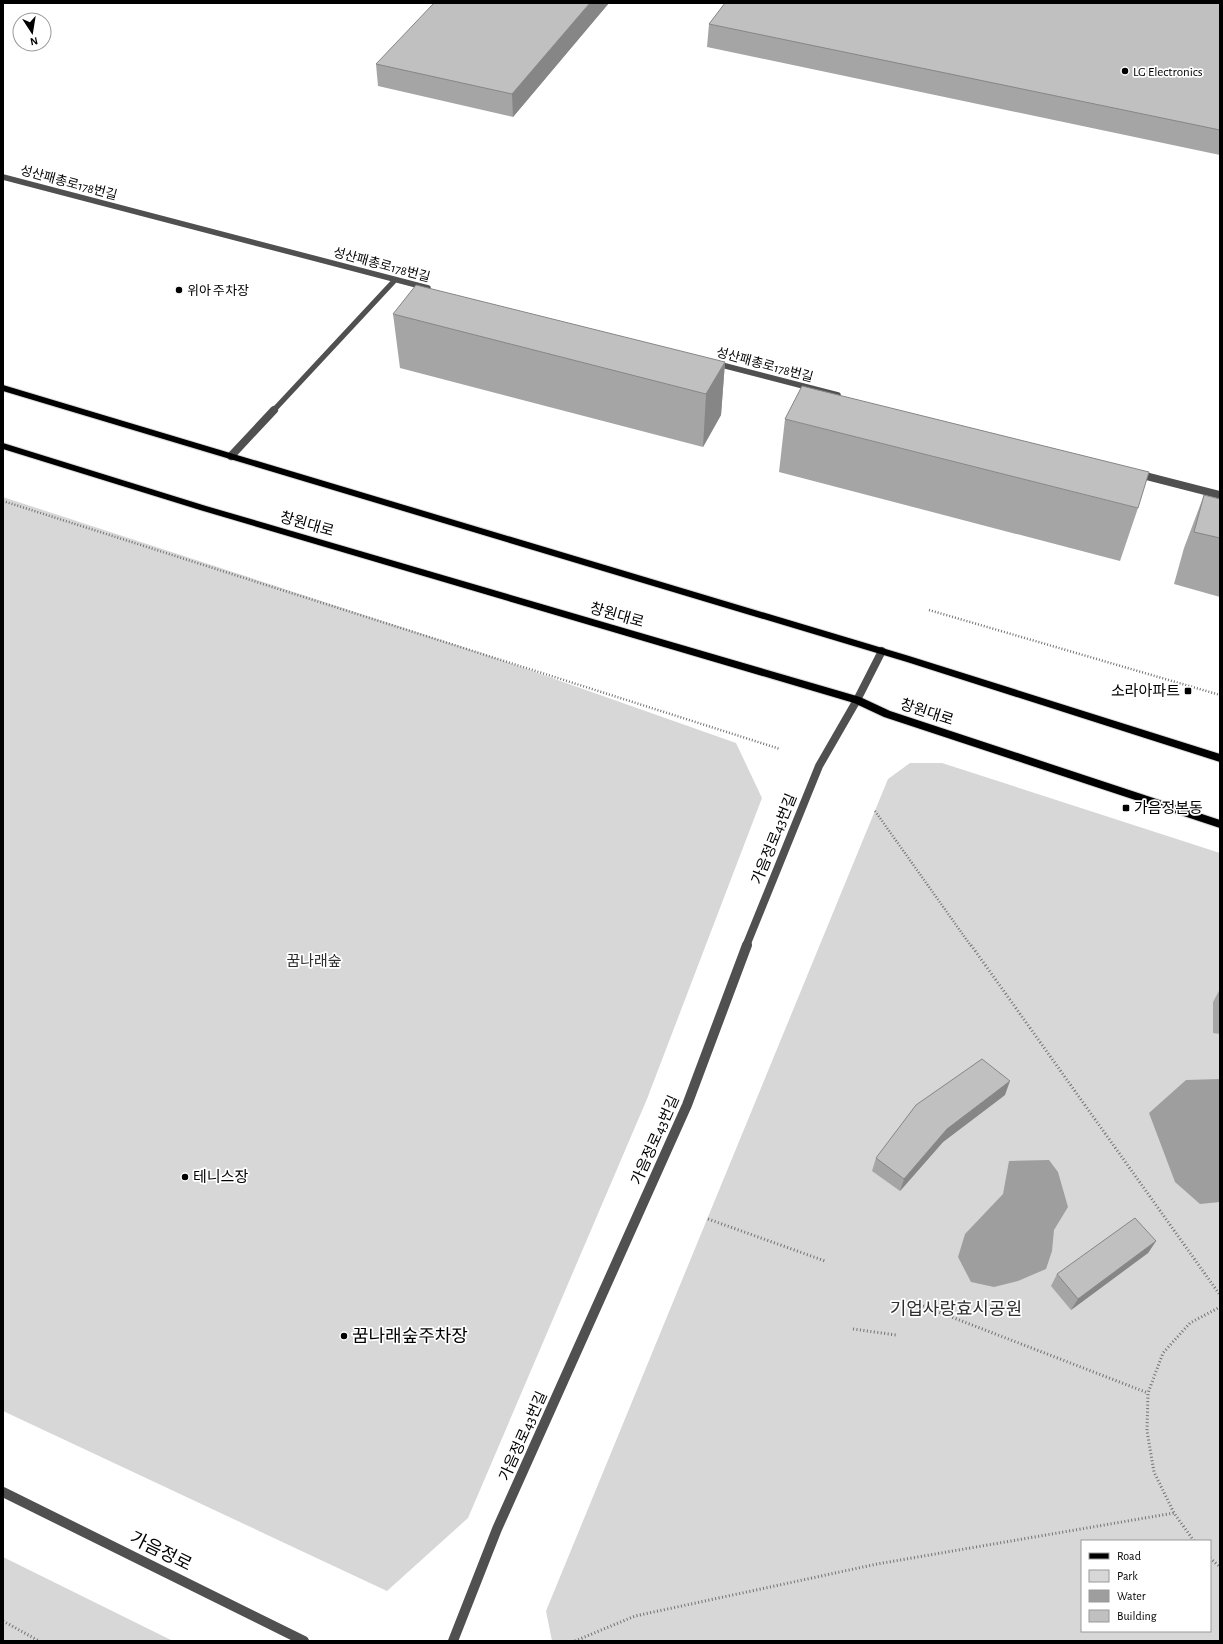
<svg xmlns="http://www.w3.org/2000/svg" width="1223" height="1644" font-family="'Alegreya Sans','Noto Sans KR',sans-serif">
  <rect width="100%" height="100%" fill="#fff"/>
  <path fill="#d7d7d7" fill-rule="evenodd" d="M3 497 481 653 736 743 762 798 647 1099 468 1518 387 1591 3 1411Z
    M910 763H942L1220 853V1641H552L546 1611 888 779ZM1082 1541H1210V1631H1082Z
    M3 1557 173 1641H3Z"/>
  <path fill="#9e9e9e" d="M1220 1079V1202L1200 1204 1175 1182 1149 1113 1186 1080Z
    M1049 1160 1058 1172 1068 1207 1054 1230 1052 1251 1046 1269 1018 1281 994 1287 971 1282 958 1257 965 1234 1003 1194 1009 1161Z"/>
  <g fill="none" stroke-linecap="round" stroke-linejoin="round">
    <g stroke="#dbdbdb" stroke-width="2">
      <path id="primary" d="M3 385 909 656 1220 754V762L907 662 3 391Z
        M3 443 206 506 860 697 890 711 1220 820V828L884 717 854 703 200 510 3 449Z"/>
    </g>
    <path stroke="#727272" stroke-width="2.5" stroke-dasharray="1 2" stroke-linecap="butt" d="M3 501 780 749
      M929 610 1220 695
      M875 811 971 946"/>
    <path stroke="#727272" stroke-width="3" stroke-dasharray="1 2.5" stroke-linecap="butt" d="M971 945 1220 1295
      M708 1219 825 1261
      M923 1306 1148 1393
      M853 1329 896 1335
      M1194 1541 1174 1513 1154 1472 1147 1431 1148 1393 1163 1353 1190 1323 1220 1307
      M1210 1558 1220 1567
      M3 1621 39 1641
      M575 1641 635 1616 877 1564 1174 1513"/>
    <path stroke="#505050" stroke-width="5.5" d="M3 177 428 288
      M714 363 838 395
      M273 411 395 280"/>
    <path stroke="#505050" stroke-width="8" d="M231 456 274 410
      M1138 474 1220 495
      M746 946 819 766 857 700 882 651"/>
    <path stroke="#505050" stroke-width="10" d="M3 1492 304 1641
      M453 1641 497 1529 687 1105 747 945"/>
    <use href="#primary" fill="#000" fill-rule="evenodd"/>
  </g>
  <path fill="#a5a5a5" d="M609 3 513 117 378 86 376 64Z
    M1220 3V155L707 47 709 24Z
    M393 314 725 362 721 415 703 447 400 368Z
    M785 419 1138 508 1120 561 779 472Z
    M1204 495 1220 499V597L1174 584 1184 548Z
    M1220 989V1034L1213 1033V1002Z
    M1005 1095 943 1142 900 1191 872 1171 876 1158Z
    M1156 1241 1148 1253 1071 1310 1051 1286 1057 1274Z"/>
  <path fill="#868686" d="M590 3H609L513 117 512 94Z
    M725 362 721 415 703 447 706 394Z
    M1010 1081 1005 1095 943 1142 900 1191 904 1179 947 1129Z
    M1156 1241 1148 1253 1071 1310 1078 1299Z"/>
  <path fill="#c0c0c0" stroke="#868686" d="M434 3H590L512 94 376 64Z
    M725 3H1220V130L709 24Z
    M416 285 725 362 706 394 393 314Z
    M802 386 1149 472 1138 508 785 419Z
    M1204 495 1220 499V538L1194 532Z
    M982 1059 1010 1081 947 1129 904 1179 876 1158 916 1105Z
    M1135 1218 1156 1241 1078 1299 1057 1274Z"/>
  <g fill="#000" stroke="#fff" stroke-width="1.5">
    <circle cx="1125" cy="71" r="4"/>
    <circle cx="179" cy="290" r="4"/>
    <rect x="1184" y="687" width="8" height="8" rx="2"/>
    <rect x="1122" y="804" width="8" height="8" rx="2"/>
    <circle cx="185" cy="1177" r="4"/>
    <circle cx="344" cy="1336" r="4"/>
  </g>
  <g text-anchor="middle" stroke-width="3.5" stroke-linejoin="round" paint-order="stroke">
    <g font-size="13" fill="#000" stroke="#fff" text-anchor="start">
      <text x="1133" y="76">LG Electronics</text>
      <text x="187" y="295">위아 주차장</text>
    </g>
    <g font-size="13" fill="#000" stroke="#fff">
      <text transform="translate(69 182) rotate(15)" y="5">성산패총로178번길</text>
      <text transform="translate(382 264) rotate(15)" y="5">성산패총로178번길</text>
      <text transform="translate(765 364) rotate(15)" y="5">성산패총로178번길</text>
    </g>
    <g font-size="15" fill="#000" stroke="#fff">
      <text transform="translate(307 524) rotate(16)" y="5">창원대로</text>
      <text transform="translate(617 615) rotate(16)" y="5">창원대로</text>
      <text transform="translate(927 712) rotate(18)" y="5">창원대로</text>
      <text transform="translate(774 839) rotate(-68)" y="5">가음정로43번길</text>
      <text transform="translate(655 1140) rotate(-66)" y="5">가음정로43번길</text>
      <text transform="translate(523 1436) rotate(-66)" y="5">가음정로43번길</text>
    </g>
    <g font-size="15" fill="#000" stroke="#fff" text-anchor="start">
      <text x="1180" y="696" text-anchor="end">소라아파트</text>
      <text x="1134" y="813">가음정본동</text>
      <text x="193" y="1182">테니스장</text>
    </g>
    <g font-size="15" fill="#2e2e2e" stroke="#fff">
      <text x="314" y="966">꿈나래숲</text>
    </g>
    <g font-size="18" fill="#2e2e2e" stroke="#fff">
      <text x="956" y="1315">기업사랑효시공원</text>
    </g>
    <g font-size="18" fill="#000" stroke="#fff" text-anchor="start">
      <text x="352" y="1342">꿈나래숲주차장</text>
    </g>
    <g font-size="18" fill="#000" stroke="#fff">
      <text transform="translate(161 1551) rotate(26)" y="6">가음정로</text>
    </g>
  </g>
  <rect width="1223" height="1644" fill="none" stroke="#000000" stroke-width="8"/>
  <rect x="1081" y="1540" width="130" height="92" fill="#ffffff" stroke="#999999"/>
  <rect x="1089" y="1553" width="20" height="6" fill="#000000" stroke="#999999"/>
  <text x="1117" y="1560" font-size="12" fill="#000000">Road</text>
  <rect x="1089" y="1570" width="20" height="12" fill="#d7d7d7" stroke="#999999"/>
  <text x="1117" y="1580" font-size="12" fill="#000000">Park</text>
  <rect x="1089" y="1590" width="20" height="12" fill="#9e9e9e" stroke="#999999"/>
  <text x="1117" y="1600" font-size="12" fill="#000000">Water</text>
  <rect x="1089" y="1610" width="20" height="12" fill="#c0c0c0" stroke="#999999"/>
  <text x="1117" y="1620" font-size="12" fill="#000000">Building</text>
  <g transform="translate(32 32) rotate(168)"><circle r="19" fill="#ffffff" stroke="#999999"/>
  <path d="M0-3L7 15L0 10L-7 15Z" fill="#000000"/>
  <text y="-6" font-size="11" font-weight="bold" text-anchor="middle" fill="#000000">N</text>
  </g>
</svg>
